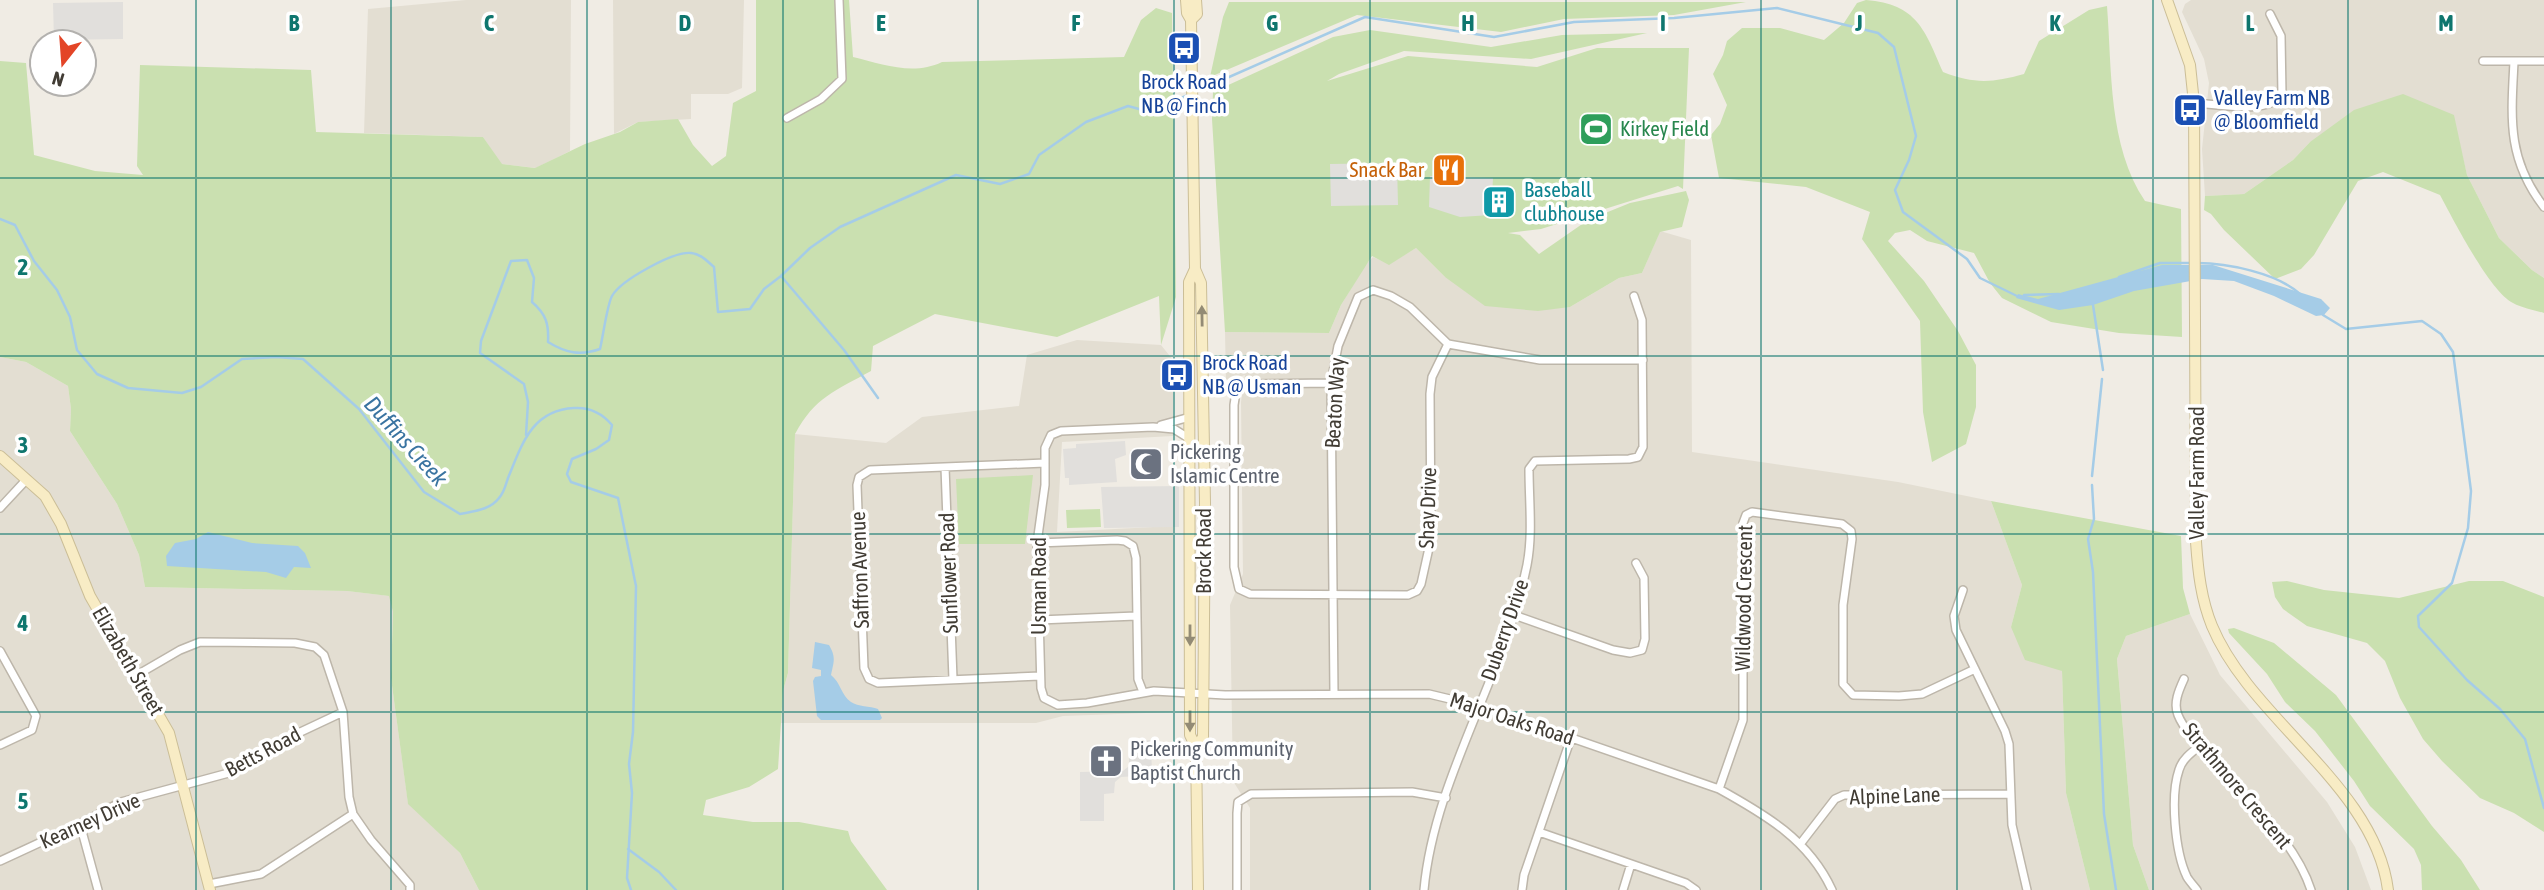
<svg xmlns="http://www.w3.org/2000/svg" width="2544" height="890" font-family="'Asap Condensed',sans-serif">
  <rect width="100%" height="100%" fill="#f0ece4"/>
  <path fill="#e3ded2" d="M466 0H571L570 151 536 168 501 164 483 137 364 133 368 9Z
    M613 0H744L742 88 728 94H691V119L638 122 614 134Z
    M2191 0H2544V278L2532 270 2499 238 2467 175 2453 116 2310 142 2293 160 2244 194 2205 196 2202 149 2209 83 2204 59 2182 12 2185 4Z
    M1660 231 1691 240 1692 452 1898 482 1991 501 2022 585 2011 627 2062 671 2066 793 2090 890H1250V808L1233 781 1230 605 1243 574 1241 402 1245 375 1226 381 1225 332 1329 333 1341 305 1366 264 1373 257 1389 264 1416 248 1445 277 1570 307 1619 278 1642 273Z
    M1077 340 1161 345 1173 360V436L1062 442 1057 532 1173 526V712L1063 716 1036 723H781L783 691 788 673 795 434 886 443 922 417 1019 406 1027 355Z
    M0 357 26 362 68 386 71 409 70 431 117 504 139 555 145 587 347 591 390 596 393 612 391 678 408 803 460 853 479 890H0Z
    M2190 614 2220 675 2327 802 2355 847 2371 890H2149L2133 845 2117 659 2126 636Z"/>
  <path fill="#cae0b0" d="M756 0H849L853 57C882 64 913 76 942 62L1124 57 1141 20 1156 8 1172 13 1176 297 1161 345 1159 296 1057 337 935 314 873 346 871 371C835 391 815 397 795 434L788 673 783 691 778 769 749 787 706 800 703 815 753 822H799L848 831 851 841 887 890H479L460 853 408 804 391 678 393 612 389 596 347 591 145 587 139 555 117 504 70 431 71 409 68 386 26 362 0 357V61L26 63 34 155 95 171 143 175 137 166 140 65 311 70 316 132 483 137 502 164 535 168 585 144 620 132 638 122 678 119 693 145 712 166 726 156 733 103 756 91Z
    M1866 0C1917 4 1925 30 1943 72 1974 84 1992 83 2024 74L2039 41 2089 10 2107 6C2112 70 2108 146 2145 201L2181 209 2182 337 2119 333 2051 322 2002 298 1990 283 1974 253 1927 241 1910 230 1895 233 1888 241 1924 281 1958 331 1976 365V407L1966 444 1932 462 1923 412 1920 321 1862 239 1870 212 1806 187 1719 178 1711 135 1720 124 1727 105 1713 74 1723 55 1727 41 1742 28H1780L1824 40 1844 23 1857 3Z
    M1229 2H1746L1674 15 1564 19 1501 32 1357 15 1210 77 1223 17Z
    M1370 30 1491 47 1562 35 1647 33 1531 59 1404 51 1339 74 1327 81 1408 56 1537 67 1597 48H1689L1683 189 1678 186 1541 229 1508 233 1520 235 1539 254 1588 220 1630 203 1686 191 1689 200 1682 227 1660 232 1642 273 1619 278 1570 307 1538 311 1485 306 1445 277 1416 248 1389 265 1372 256 1341 305 1329 333 1225 332 1212 119 1213 92 1333 37Z
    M2403 94 2454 115 2467 175 2499 238 2532 270 2544 278V313C2534 310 2522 308 2513 303 2490 292 2453 219 2440 195L2383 172 2358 181 2314 255 2301 269 2275 279 2224 230 2211 214 2204 210 2205 196 2244 194 2293 160 2310 142 2354 110Z
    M1033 475 1025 544H959L956 479Z
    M1991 501 2181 536 2183 588 2190 614 2126 636 2117 659 2133 845 2149 890H2090L2066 793 2062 671 2025 660 2011 627 2022 585Z
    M1100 509 1101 527 1067 528 1066 510Z
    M2287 581 2324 590 2399 598 2469 581H2503L2544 597V832L2514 813 2480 798 2442 761 2423 739 2400 698 2385 661 2367 643 2307 626 2283 609 2275 597 2272 582Z
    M2234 628 2274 643 2336 695 2432 826 2461 860 2480 890H2422L2421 865 2414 849 2370 806 2354 781 2315 731 2285 702 2267 674 2229 633 2228 629Z"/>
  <path fill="#e1dfdc" d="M123 2V39L54 40 53 3Z
    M1397 163 1398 205 1331 206 1330 164Z
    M1430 176 1493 178 1491 215 1460 217 1429 207Z
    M1125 441 1126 455 1115 459 1117 482 1069 485V478H1065L1063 449 1076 448V444Z
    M1179 486V527L1104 528 1101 487Z
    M1151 740 1152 775 1121 777 1115 782 1114 793 1104 794V821H1080V772L1123 771 1129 766V742Z"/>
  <path fill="#a5cce7" d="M2162 265H2213L2321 299 2330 308 2324 315 2316 316 2274 296 2234 281 2202 279 2134 291 2093 305 2059 310 2016 298 2018 294 2038 299Z
    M208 532 252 543 298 546 305 553 311 568 294 567 286 578 266 572 167 566 166 556 175 543 196 539Z
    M815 642 829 645C836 657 834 661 831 675 841 683 841 695 851 702 858 707 870 706 878 709L882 718 880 720H821L817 716 813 681 815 677 821 676V670L812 668Z"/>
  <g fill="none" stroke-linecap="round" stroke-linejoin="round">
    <path stroke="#a5cce7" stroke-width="2.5" d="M1195 92 1365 17 1494 37 1574 22 1674 18 1777 8 1878 33 1894 47 1916 136 1909 160 1895 190 1903 212 1967 259 1980 278 2017 296
      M0 219 15 225 34 261 57 290 70 317 77 350 97 374 128 388 182 393 201 387 242 359 276 357 303 359 359 409 424 492 460 514C474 511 490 510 499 498 504 493 506 484 508 478 522 444 532 410 574 408 590 407 602 413 612 425L609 440 596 449 572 459 567 474 571 482 618 498 636 586 633 732 629 764 632 793 627 878 631 890
      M2197 263C2227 263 2277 273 2300 294
      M781 276 844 350 878 398
      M2119 277 2160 263H2191
      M2024 295 2059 294
      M2093 305 2103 370
      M2323 315 2346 329 2422 321 2441 334 2453 352 2471 491 2468 528 2452 583 2418 616 2419 627 2467 680 2500 709 2525 739 2544 808
      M526 435 528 402 524 384 480 353 481 341 511 261 527 260 534 278 532 302C546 314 549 324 548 342 566 353 580 356 600 349 603 337 607 305 612 296 621 280 674 251 691 253 701 254 707 261 714 267L718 312 750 309 764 289 781 276 810 248 840 227 956 175 1000 184 1029 174 1039 155 1086 122 1128 106 1150 112 1188 95
      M2092 476 2102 379
      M2092 485 2094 519 2088 539 2093 572 2104 814 2116 890
      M628 849 659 872 676 890"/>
    <g stroke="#bdb6aa" stroke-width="10">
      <path id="street" d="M2483 61H2544
        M2514 62C2511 119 2507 159 2544 207
        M2194 103C2218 104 2266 115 2282 95L2281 36 2270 14
        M787 118 821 99 842 79 839 0
        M1331 383 1245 384 1236 392 1234 405V567L1239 589 1250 594 1408 595 1417 591 1421 584 1431 539 1430 394 1432 377 1448 344
        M1161 425 1190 417
        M1190 439 1174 429 1153 427 1061 431 1051 435 1045 448V485L1037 543 1041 688 1044 698 1058 705 1087 703 1154 691 1225 695 1429 694 1479 706 1719 789C1766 815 1809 840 1832 890
        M945 467 953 679
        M0 508 27 479
        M1037 543 1117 540 1125 541 1133 546 1136 558 1138 679 1143 692
        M1963 590 1954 616 1956 630 2005 731 2009 744 2012 825 2027 890
        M1514 615 1613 650 1630 653 1642 650 1645 639 1644 578 1636 563
        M1039 620 1136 616
        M0 651 36 716 32 730 0 745
        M137 675 180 650 200 642 295 643 315 647 324 655 343 712 349 797 353 814 371 840 410 885V890
        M1040 676 878 683 869 679 864 668 857 485 859 477 870 470 1045 463
        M2184 679C2179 690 2173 703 2178 715 2184 730 2200 746 2211 758 2245 797 2295 840 2311 890
        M1334 694 1331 383 1338 346 1358 297 1373 290 1391 296 1410 307 1448 344 1540 360H1643
        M1719 789 1743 720V523L1746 515 1752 512 1842 524 1851 531 1852 539 1843 605V684L1853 695 1899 696 1922 694 1975 669
        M80 824 98 890
        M1539 832 1686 883 1696 890
        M1801 843 1835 799 1844 795 2010 794
        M0 861 80 824 121 802 236 771 275 744 343 712
        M209 884 261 874 353 814
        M1237 890V813L1238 802 1251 794 1412 792 1446 798
        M1424 890C1434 778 1505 675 1527 565 1533 534 1529 501 1529 469L1535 461 1629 459 1638 457 1643 447 1642 320 1634 296
        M1522 890 1524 875 1571 738
        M1623 890 1631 864
        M2197 890C2194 886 2190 882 2187 877 2175 852 2170 796 2179 770 2182 759 2192 752 2200 746"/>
    </g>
    <g stroke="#cbbe97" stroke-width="12">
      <path id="secondary" d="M1186 0 1187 13 1191 20 1195 269 1201 283 1205 503 1203 737 1196 747
        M2167 0 2190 65 2194 103 2196 542C2198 571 2201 599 2212 626 2251 720 2375 786 2388 890
        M1191 20 1197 14 1196 0
        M1195 269 1189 282 1190 735 1196 747 1198 890
        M0 456 45 496 61 524 90 596 169 733 210 890"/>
    </g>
    <use href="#street" stroke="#fff" stroke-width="7"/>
    <use href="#secondary" stroke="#f8ecc5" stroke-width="10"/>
  </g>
  <defs><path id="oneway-solid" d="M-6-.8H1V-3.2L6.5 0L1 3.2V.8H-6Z" transform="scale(1.75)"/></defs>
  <g fill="#938b75">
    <use href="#oneway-solid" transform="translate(1202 316) rotate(-91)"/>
    <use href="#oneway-solid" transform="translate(1190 635) rotate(90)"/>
    <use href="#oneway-solid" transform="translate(1190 721) rotate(90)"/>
  </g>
  <path fill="none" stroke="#0f766e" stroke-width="2" stroke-opacity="0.55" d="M196 0V890M391 0V890M587 0V890M783 0V890M978 0V890M1174 0V890M1370 0V890M1566 0V890M1761 0V890M1957 0V890M2153 0V890M2348 0V890M0 178H2544M0 356H2544M0 534H2544M0 712H2544"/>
  <defs>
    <g id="bus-square" transform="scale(1.75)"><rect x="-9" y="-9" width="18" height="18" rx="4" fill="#1a4fb4" stroke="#fff"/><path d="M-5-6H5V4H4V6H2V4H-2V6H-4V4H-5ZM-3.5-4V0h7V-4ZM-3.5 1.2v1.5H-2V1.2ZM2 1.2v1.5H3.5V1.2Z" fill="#fff"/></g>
    <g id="stadium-square" transform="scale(1.75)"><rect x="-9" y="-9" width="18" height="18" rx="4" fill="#2e9e5b" stroke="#fff"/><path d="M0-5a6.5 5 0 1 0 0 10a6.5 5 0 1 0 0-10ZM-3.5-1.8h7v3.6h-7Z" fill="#fff"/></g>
    <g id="restaurant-square" transform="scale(1.75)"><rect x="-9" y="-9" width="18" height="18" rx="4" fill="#e8710a" stroke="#fff"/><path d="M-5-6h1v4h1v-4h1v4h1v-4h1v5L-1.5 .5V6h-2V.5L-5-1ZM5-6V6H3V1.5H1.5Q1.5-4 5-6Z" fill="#fff"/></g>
    <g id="building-square" transform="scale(1.75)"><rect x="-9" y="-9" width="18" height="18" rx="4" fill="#0f9aa8" stroke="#fff"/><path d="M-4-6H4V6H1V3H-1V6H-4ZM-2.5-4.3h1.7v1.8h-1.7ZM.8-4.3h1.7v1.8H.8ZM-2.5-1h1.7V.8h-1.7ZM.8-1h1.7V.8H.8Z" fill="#fff"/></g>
    <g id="mosque-square" transform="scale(1.75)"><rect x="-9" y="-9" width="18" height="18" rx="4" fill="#6b7280" stroke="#fff"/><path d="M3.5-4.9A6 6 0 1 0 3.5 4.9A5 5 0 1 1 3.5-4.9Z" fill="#fff"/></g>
    <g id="church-square" transform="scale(1.75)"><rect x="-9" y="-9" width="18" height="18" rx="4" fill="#6b7280" stroke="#fff"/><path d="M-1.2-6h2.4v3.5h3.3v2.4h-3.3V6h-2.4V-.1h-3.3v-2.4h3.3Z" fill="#fff"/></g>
  </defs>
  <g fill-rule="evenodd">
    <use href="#bus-square" x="1184" y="48"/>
    <use href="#bus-square" x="2190" y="110"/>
    <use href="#stadium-square" x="1596" y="129"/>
    <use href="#restaurant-square" x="1449" y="170"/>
    <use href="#building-square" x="1499" y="202"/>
    <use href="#bus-square" x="1177" y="375"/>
    <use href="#mosque-square" x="1146" y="464"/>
    <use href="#church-square" x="1106" y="761"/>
  </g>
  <g text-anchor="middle" stroke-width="7" stroke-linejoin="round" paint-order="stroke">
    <g font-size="21" fill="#164399" stroke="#fff" text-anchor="start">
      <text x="1184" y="89" text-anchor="middle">Brock Road<tspan x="1184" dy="24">NB @ Finch</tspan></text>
      <text x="2214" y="105">Valley Farm NB<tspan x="2214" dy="24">@ Bloomfield</tspan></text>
      <text x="1202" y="370">Brock Road<tspan x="1202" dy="24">NB @ Usman</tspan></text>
    </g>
    <g font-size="21" fill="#27864d" stroke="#fff" text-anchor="start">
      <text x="1620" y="136">Kirkey Field</text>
    </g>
    <g font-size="21" fill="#c56008" stroke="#fff" text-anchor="end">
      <text x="1424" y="177">Snack Bar</text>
    </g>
    <g font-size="21" fill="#0d838f" stroke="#fff" text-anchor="start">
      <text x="1524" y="197">Baseball<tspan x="1524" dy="24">clubhouse</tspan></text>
    </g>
    <g font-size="21" fill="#413c34" stroke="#fff">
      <text transform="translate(1335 403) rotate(-87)" y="7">Beaton Way</text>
      <text transform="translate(2197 473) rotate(-90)" y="7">Valley Farm Road</text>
      <text transform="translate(1428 508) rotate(-88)" y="7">Shay Drive</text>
      <text transform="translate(1204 551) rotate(-90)" y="7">Brock Road</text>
      <text transform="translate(860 570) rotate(-92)" y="7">Saffron Avenue</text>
      <text transform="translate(949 573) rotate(-92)" y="7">Sunflower Road</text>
      <text transform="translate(1039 586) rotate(-90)" y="7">Usman Road</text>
      <text transform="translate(1744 598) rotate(-89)" y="7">Wildwood Crescent</text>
      <text transform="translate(1505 630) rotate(-71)" y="7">Duberry Drive</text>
      <text transform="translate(128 661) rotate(60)" y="7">Elizabeth Street</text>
      <text transform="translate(1512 719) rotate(18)" y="7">Major Oaks Road</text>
      <text transform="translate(263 752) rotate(-28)" y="7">Betts Road</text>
      <text transform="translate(2237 786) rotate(50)" y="7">Strathmore Crescent</text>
      <text transform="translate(1895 796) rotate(-2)" y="7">Alpine Lane</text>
      <text transform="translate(90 821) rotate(-24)" y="7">Kearney Drive</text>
    </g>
    <g font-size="21" fill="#5b616d" stroke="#fff" text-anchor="start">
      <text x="1170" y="459">Pickering<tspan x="1170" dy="24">Islamic Centre</tspan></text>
      <text x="1130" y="756">Pickering Community<tspan x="1130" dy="24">Baptist Church</tspan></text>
    </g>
    <g font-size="23" font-style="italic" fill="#3a74a1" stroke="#fff">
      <text transform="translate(406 441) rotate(48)" y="8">Duffins Creek</text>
    </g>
  </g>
  <g font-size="23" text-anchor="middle" font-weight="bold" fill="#0f766e" stroke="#fff" stroke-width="7" stroke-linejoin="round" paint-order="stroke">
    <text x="294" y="31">B</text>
    <text x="489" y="31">C</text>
    <text x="685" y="31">D</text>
    <text x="881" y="31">E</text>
    <text x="1076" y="31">F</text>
    <text x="1272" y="31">G</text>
    <text x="1468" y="31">H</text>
    <text x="1663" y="31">I</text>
    <text x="1859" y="31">J</text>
    <text x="2055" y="31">K</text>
    <text x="2250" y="31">L</text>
    <text x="2446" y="31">M</text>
    <text x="23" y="275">2</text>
    <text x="23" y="453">3</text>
    <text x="23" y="631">4</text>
    <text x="23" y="809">5</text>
  </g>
  <g transform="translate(63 63) rotate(197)"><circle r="33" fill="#ffffff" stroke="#b3b1ae" stroke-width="2"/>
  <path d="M0-5L12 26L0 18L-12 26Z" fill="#e34527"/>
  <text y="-10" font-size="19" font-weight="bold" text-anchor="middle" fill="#413c34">N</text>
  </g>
</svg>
